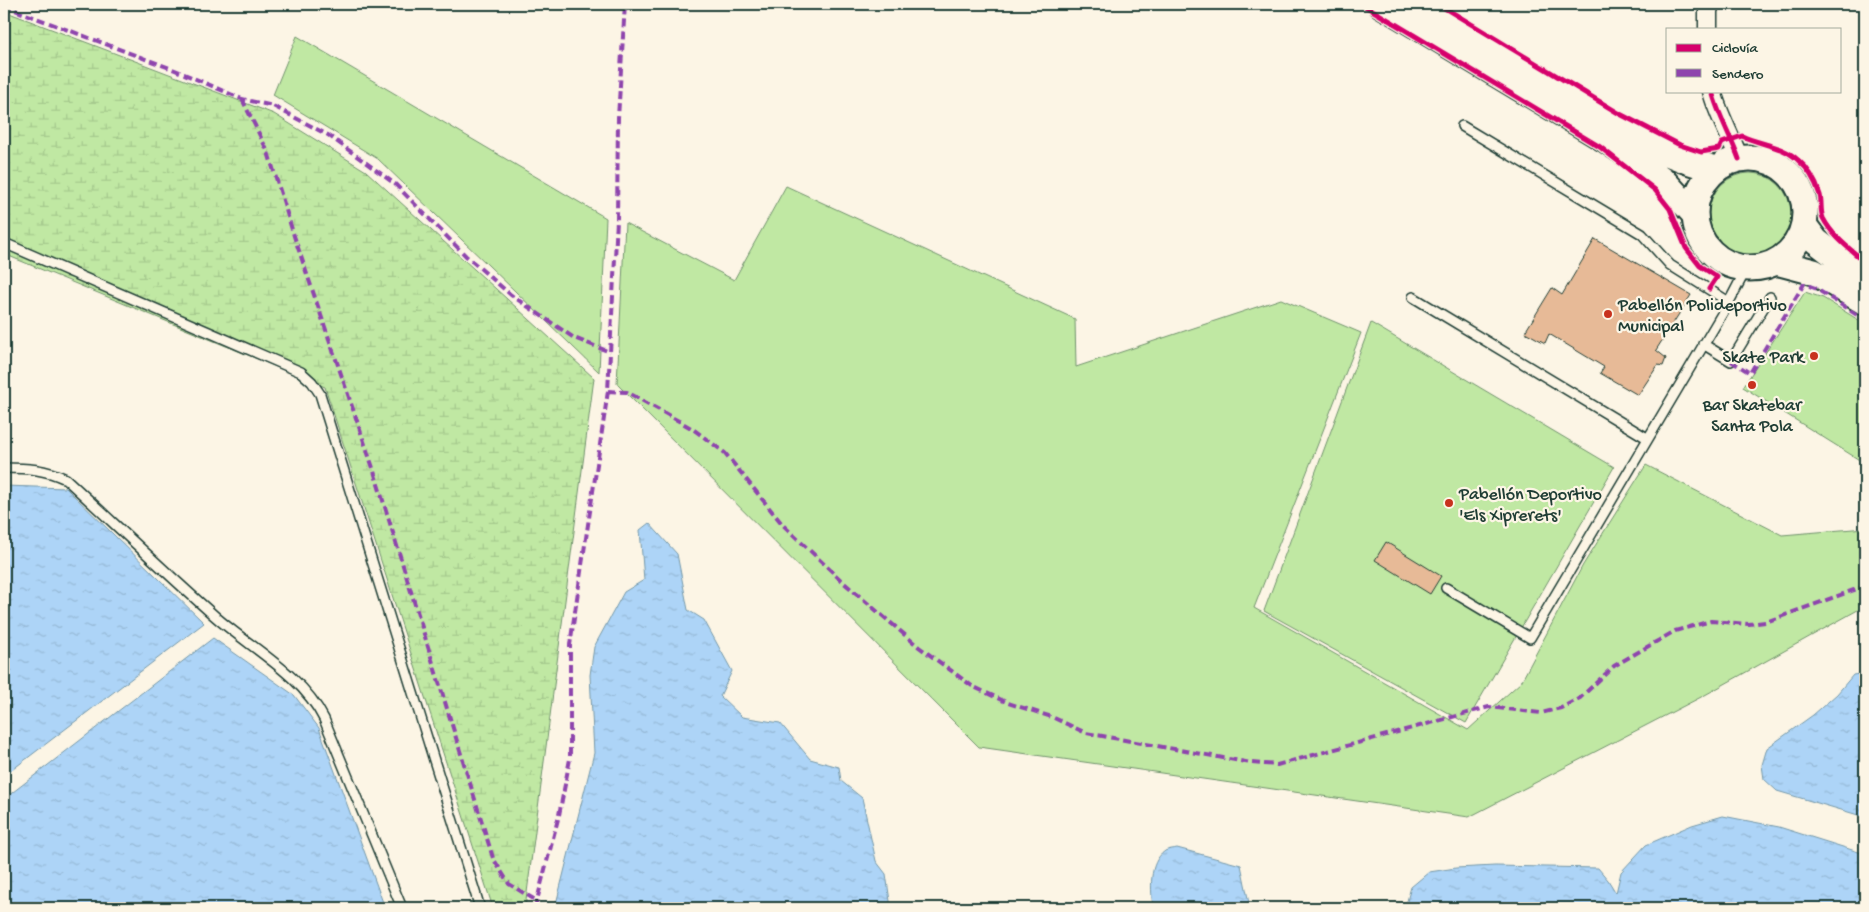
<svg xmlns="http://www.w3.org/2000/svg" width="1869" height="912" font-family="'Gochi Hand',sans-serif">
  <defs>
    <pattern id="wetland-marsh" width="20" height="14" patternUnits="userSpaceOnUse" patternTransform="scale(1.25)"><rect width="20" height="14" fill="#c0e8a3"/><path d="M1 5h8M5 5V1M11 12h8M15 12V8" fill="none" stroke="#a5c88d"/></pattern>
    <pattern id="water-ripples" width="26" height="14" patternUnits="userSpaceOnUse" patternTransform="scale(1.25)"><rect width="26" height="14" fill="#add4f7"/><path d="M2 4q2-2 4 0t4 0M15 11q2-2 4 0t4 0" fill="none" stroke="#94b7d4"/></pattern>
  </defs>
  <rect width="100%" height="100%" fill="#fcf5e5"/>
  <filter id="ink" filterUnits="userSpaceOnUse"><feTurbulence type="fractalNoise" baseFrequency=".02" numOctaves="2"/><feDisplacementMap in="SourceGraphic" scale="10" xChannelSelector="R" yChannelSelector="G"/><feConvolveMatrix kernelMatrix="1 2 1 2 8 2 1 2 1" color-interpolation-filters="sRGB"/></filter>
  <g filter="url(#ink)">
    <path fill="#c0e8a3" stroke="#70926c" d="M297 36 606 218 599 372 378 159 273 95Z
      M1709 214a41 41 0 1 1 82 0a41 41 0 1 1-82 0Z
      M786 186 1075 319 1076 367 1281 299 1361 333 1254 608 1468 730 1521 682 1583 565 1646 465 1782 535 1865 528V606L1705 695 1469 817 979 747 617 384 625 223 734 280Z
      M1805 292 1823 298 1865 324V454L1861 461 1743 387Z
      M1371 323 1614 467 1466 723 1264 611Z"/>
    <path fill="url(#wetland-marsh)" stroke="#70926c" d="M4 11 274 114 366 171 594 378 525 908H493L325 387 4 254Z"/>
    <path fill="url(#water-ripples)" stroke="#7498a9" d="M4 486 66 488 204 623 4 776Z
      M649 523 677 554 688 610 704 620 732 671 720 696 742 717 780 723 810 759 839 767 841 781 862 798 876 861 886 874 891 908H555L594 753 590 675 594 647 624 592 644 580 640 530Z
      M213 638 294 695 319 728 385 908H4V799Z
      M1865 673V817L1777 791 1764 779 1762 765 1767 748 1813 715 1837 694 1853 675Z
      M1723 816 1779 827 1865 854V908H1405L1411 887 1429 872 1456 868 1495 866 1598 868 1608 880 1616 893 1621 872 1646 845 1692 825Z
      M1177 848 1241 865 1250 908H1153C1151 890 1148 863 1165 851 1168 849 1174 849 1177 848Z"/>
    <path fill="#e7ba97" stroke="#1f3d34" d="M1595 239 1691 295 1656 350 1666 358 1663 366 1658 365 1638 395 1600 373 1604 367 1549 334 1545 343 1525 332 1552 288 1562 295Z
      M1386 542 1441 576 1430 594 1375 560Z"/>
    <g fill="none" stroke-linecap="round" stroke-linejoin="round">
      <g stroke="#1f3d34" stroke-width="12">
        <path id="lane" d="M1462 126 1642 234 1670 265 1729 302
          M4 243 301 372 312 382 320 394 480 908
          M1413 297 1647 438
          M1703 344 1731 361 1770 297
          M4 468C27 468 45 469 66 479 116 525 166 573 217 618 254 650 302 675 324 719L402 908
          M1446 588 1530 638 1729 302 1741 279 1742 268"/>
      </g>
      <g stroke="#1f3d34" stroke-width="21">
        <path id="street" d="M1708 29V11L1710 4
          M1712 91C1718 115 1731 136 1739 159"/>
      </g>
      <g stroke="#1f3d34" stroke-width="29">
        <path id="secondary" d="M1381 4 1605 139 1662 179 1695 215
          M1416 4C1469 36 1523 68 1576 101 1620 127 1665 159 1716 169
          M1695 213a55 55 0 1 1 110 0a55 55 0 1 1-110 0Z
          M1804 225 1816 241 1865 279
          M1776 262 1814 272 1865 302"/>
      </g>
      <use href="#lane" stroke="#fcf5e5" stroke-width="9"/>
      <use href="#street" stroke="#fcf5e5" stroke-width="18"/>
      <use href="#secondary" stroke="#fcf5e5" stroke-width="25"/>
      <path stroke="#8e44ad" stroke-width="4" stroke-dasharray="8 4" stroke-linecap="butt" d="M4 6 175 70 242 99 273 106 328 135 395 184 466 256 511 295 574 338 610 352
        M242 99 268 152 294 236 373 468 493 858 509 884 537 901
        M1731 361 1750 373 1804 284 1815 288 1865 320
        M608 391 627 392 693 429 725 453 783 525 843 582 919 647 972 686 1008 703 1052 717 1086 733 1251 763 1277 765 1489 707 1541 713 1561 708 1580 698 1614 666 1675 631 1711 621 1749 624 1766 622 1865 586
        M535 908 559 815 570 759V645L608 391 617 220 618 118 625 4"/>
      <g stroke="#fcf5e5" stroke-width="8">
        <path id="cycleway" d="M1362 4 1600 147 1655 190 1670 209 1686 248 1700 266 1717 277 1709 289
          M1438 4 1620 114 1680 145 1701 152 1719 149 1722 143 1742 136C1761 145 1782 145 1798 160 1809 169 1816 182 1820 195 1822 202 1820 211 1823 218 1832 236 1850 249 1865 262
          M1712 91C1718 115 1731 136 1739 159"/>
      </g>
      <use href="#cycleway" stroke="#d6006c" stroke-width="5"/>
    </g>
  </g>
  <g fill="#c8321e" stroke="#fcf5e5" stroke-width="2">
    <circle cx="1608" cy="314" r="5"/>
    <circle cx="1814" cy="356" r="5"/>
    <circle cx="1752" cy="385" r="5"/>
    <circle cx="1449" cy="503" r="5"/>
  </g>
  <g text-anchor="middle" stroke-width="4.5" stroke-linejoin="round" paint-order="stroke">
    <g font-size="18" fill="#1f3d34" stroke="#fcf5e5" text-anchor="start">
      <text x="1618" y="310">Pabellón Polideportivo<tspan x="1618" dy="21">Municipal</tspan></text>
      <text x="1804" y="362" text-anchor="end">Skate Park</text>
      <text x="1752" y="410" text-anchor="middle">Bar Skatebar<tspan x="1752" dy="21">Santa Pola</tspan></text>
      <text x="1459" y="499">Pabellón Deportivo<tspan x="1459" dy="21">'Els Xiprerets'</tspan></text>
    </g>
  </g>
  <rect width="1869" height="912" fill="none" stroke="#fcf5e5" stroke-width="20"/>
  <rect x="10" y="10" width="1849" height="892" fill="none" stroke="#1f3d34" stroke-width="2" filter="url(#ink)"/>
  <rect x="1666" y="28" width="175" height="65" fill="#fcf5e5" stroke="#a4ab9e"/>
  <rect x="1676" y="44" width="25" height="8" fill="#d6006c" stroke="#a4ab9e"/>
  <text x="1712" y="52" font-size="15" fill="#1f3d34">Ciclovía</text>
  <rect x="1676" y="69" width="25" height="8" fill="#8e44ad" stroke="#a4ab9e"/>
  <text x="1712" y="78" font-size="15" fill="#1f3d34">Sendero</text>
</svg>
